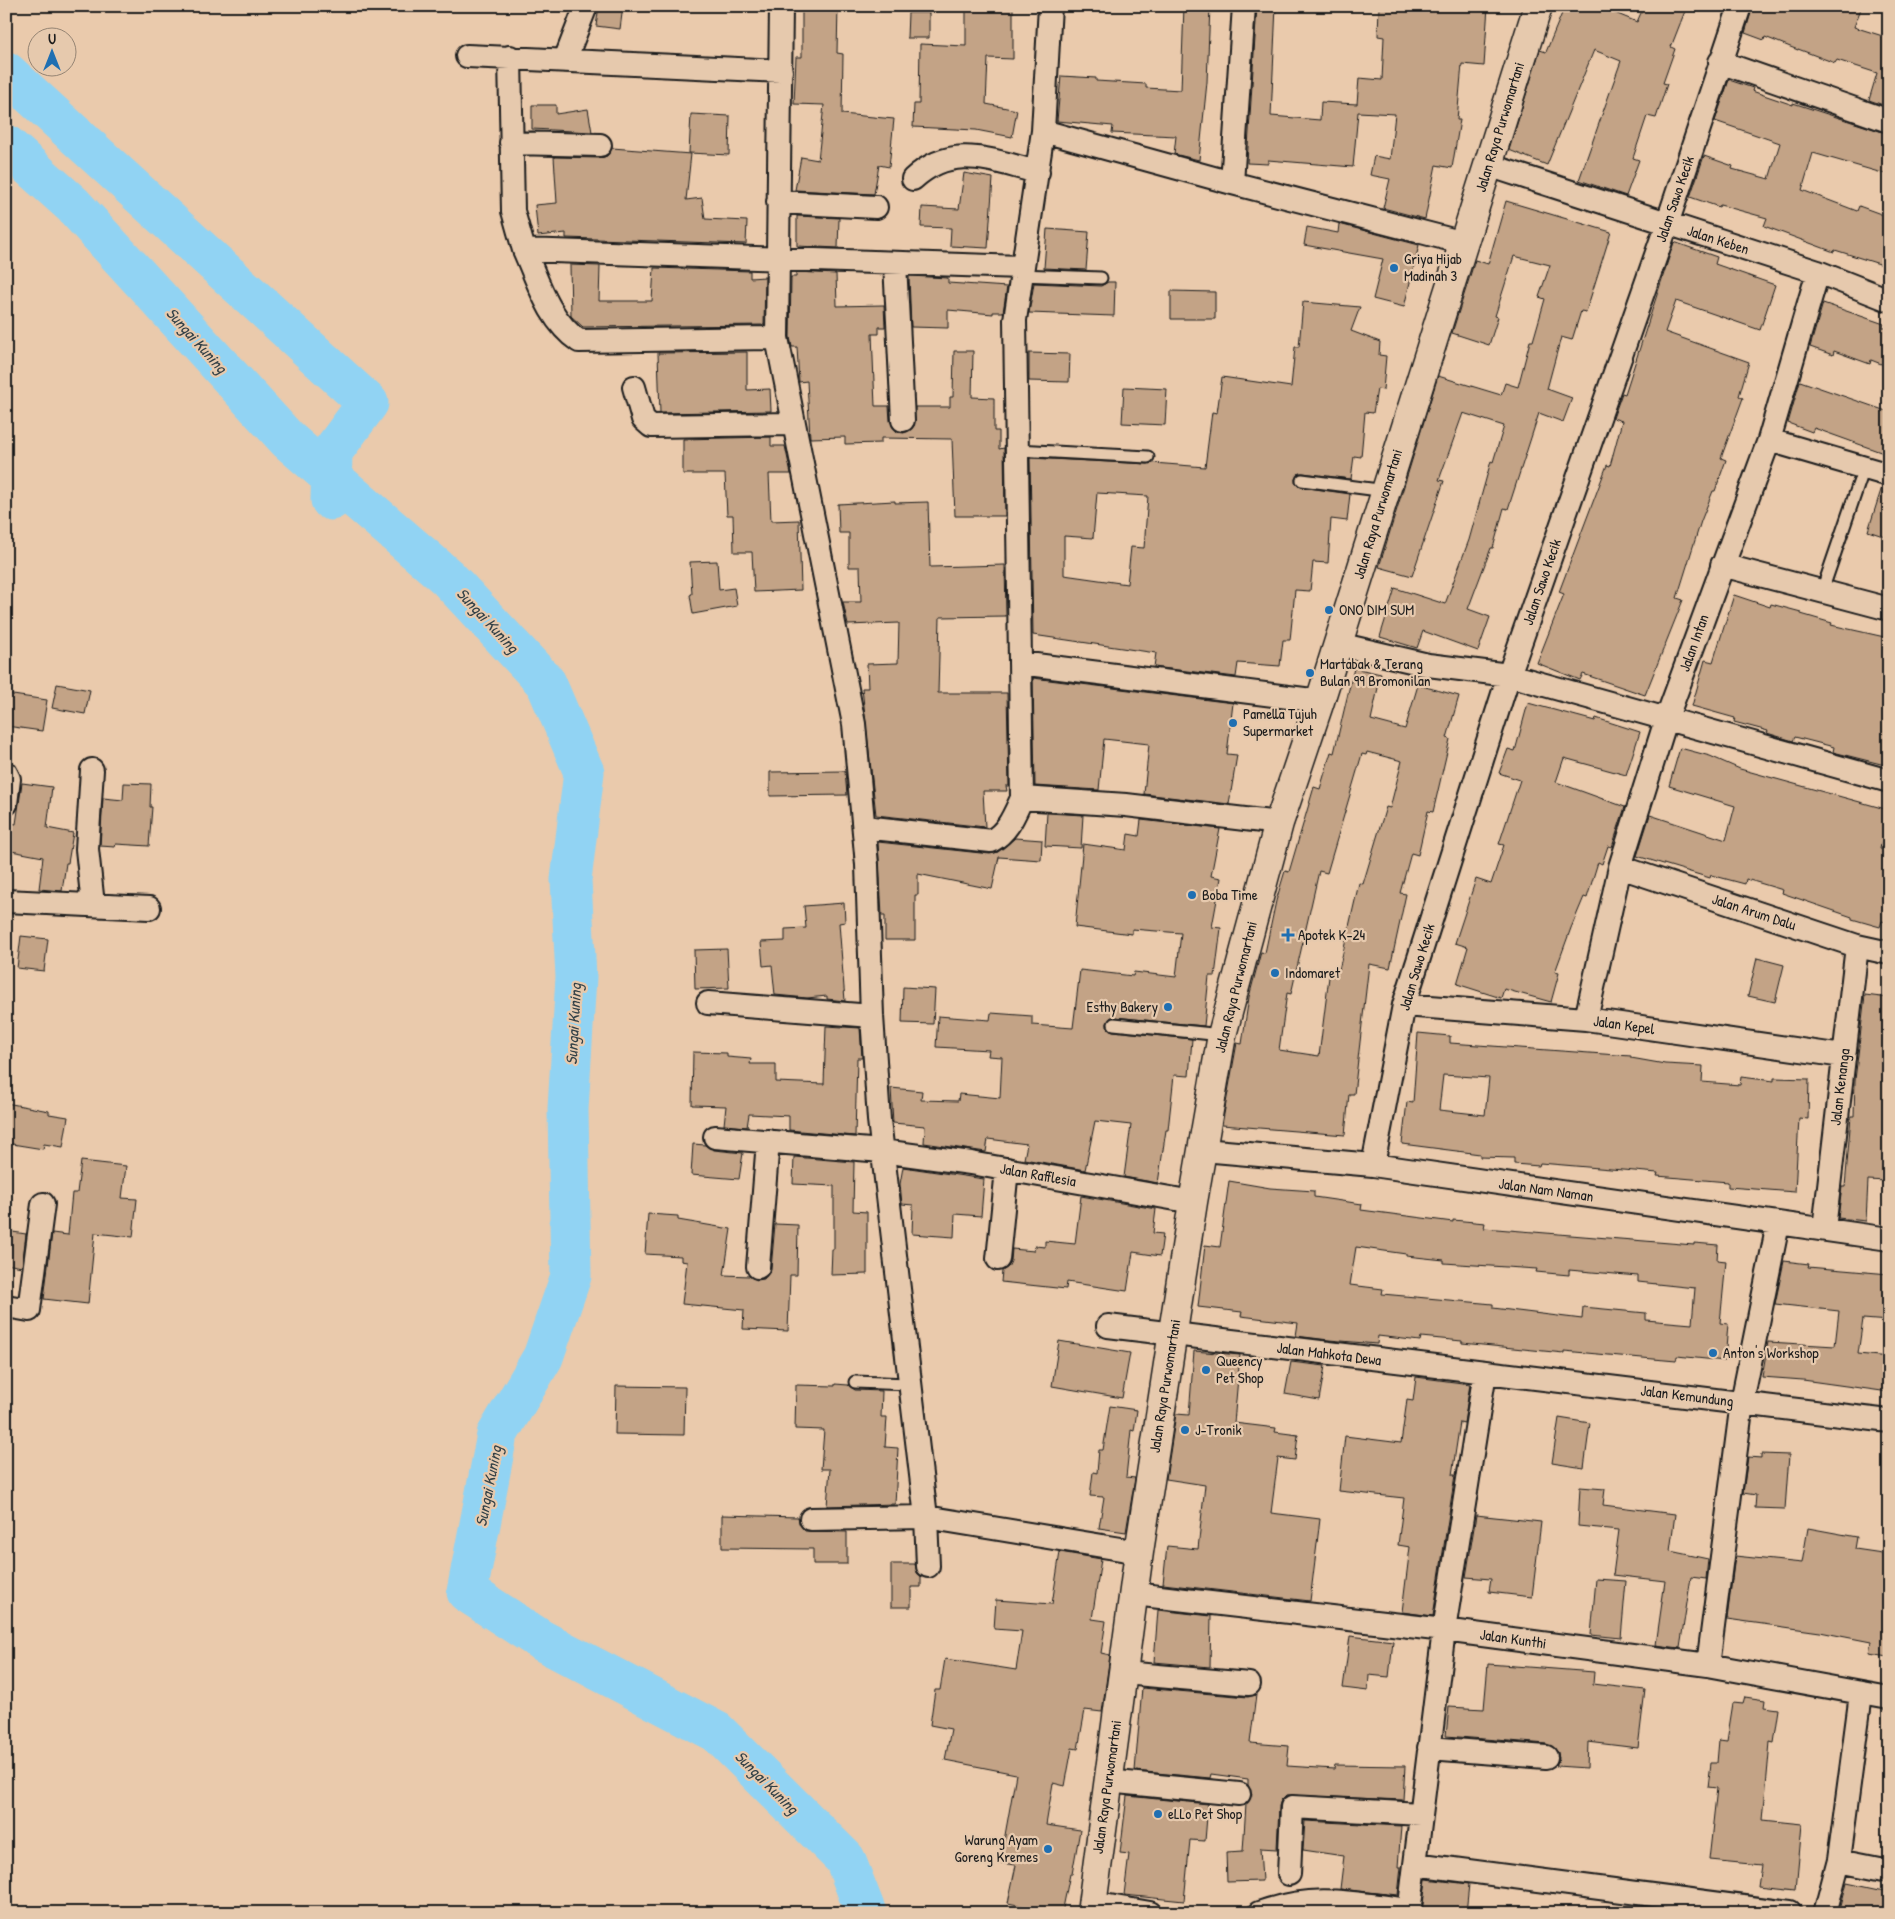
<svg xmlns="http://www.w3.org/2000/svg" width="1895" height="1919" font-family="'Patrick Hand',sans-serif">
  <rect width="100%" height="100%" fill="#eacaac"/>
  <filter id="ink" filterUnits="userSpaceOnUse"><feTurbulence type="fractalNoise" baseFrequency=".02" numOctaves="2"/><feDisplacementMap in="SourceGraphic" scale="10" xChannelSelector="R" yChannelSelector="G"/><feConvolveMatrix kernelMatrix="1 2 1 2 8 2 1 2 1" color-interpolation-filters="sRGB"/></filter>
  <g filter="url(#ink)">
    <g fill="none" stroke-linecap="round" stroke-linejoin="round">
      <path stroke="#91d3f3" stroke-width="41" d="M6 72 368 403 332 452 331 500
        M6 145 73 205 288 440 448 578 546 683 584 772 571 880 576 977 568 1109 571 1276 543 1357 497 1435 467 1592 541 1640 717 1732 845 1859 866 1913"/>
    </g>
    <path fill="#c3a386" stroke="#1c1c1c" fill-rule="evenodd" d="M599 6H623L620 29 596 26Z
      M802 6H838L837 53 843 54 842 114 894 119 889 167 879 165 874 194 795 190 801 157 818 160 824 105 794 104 796 57H802Z
      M966 6H1013V59L988 58 986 104 1017 110 1012 137 976 130 913 127 914 104H919L920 44 966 46Z
      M1184 6H1210L1207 82 1199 160 1174 154 1176 136 1112 133 1113 126 1057 121 1061 76 1096 78V81L1146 84V88L1181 90Z
      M1257 6H1276L1271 116 1320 120 1321 102 1357 104 1359 78 1382 80 1384 37 1378 36 1379 6H1488L1484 66 1462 64 1457 120H1460L1452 168 1436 165 1425 219 1383 208 1390 179 1370 175 1374 156 1390 159 1395 114 1358 112 1353 167 1268 160V164L1247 163Z
      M1565 6H1598L1637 22 1644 6H1687L1671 47 1675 49 1663 83 1667 84 1656 118 1647 116 1633 158 1639 160 1626 196 1579 180 1621 61 1594 50 1547 165 1509 150 1540 50 1546 52Z
      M1753 6H1862L1854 27 1889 38V107L1869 100 1877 73 1837 60 1835 63 1798 49V50L1765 37 1764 40 1745 33Z
      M908 13H929V38H907Z
      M1729 80 1753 88 1752 91 1793 105V103L1889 134V175L1813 153 1802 190 1857 211 1859 206 1889 217V267L1835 250 1834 252 1764 226 1767 218 1720 205 1719 207 1690 197 1704 156 1733 166 1732 169 1769 179 1780 143 1715 121Z
      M532 105H556V114L588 109 592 132 532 129Z
      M691 114 730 116 729 155 689 153Z
      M612 148 691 154 686 200 702 198 705 219 747 221 746 244 566 238V233L538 236 535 205 557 203 554 157 600 158 607 156Z
      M964 173 993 178 988 248 950 246 951 228 921 227 922 207 959 209Z
      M1506 201 1611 232 1586 312 1581 311 1572 340 1561 337 1547 389 1572 398 1563 422 1539 413 1508 509 1504 508 1493 548H1491L1468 609 1490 617 1478 651 1423 631 1417 648 1380 637 1395 588 1445 604 1469 540 1491 461 1493 462 1504 426 1463 413 1439 480 1444 481 1412 576 1379 567 1438 376 1501 395 1505 383 1518 387 1530 341H1533L1545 299 1539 297 1550 265 1514 256 1495 316 1498 317 1489 345 1452 333 1475 260 1488 264Z
      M797 216 839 218 838 248 797 246Z
      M1339 224 1419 245 1404 307 1373 299 1383 259 1304 245 1307 227 1338 233Z
      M1047 229 1089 232 1086 270 1044 268Z
      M1674 242 1717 257 1715 264 1775 285 1760 330 1676 301 1665 332 1749 362 1739 396 1743 398 1721 458 1726 460 1715 491H1713L1701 521 1677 598 1683 600 1645 695 1583 674 1580 680 1537 663 1564 594 1559 592 1582 531 1607 465 1610 466 1622 421 1613 418 1622 393 1625 394Z
      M570 265 600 266 599 301H652L654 268 750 271V278L765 277 764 325 583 327 571 316Z
      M796 272 836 274 837 306 884 305 885 327H879V334H872L875 406H889L890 421 897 432 904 433 914 426 915 407H950V397H953L954 351H973L972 397 994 398V431H999V449L1004 448 1005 516H955L952 439 881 438V443L845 444V437L810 438 807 381 799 382 797 347H792L790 337 791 277H796Z
      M909 276 948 278V283L1007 287 1003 312H993V314L948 310V328L911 327Z
      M1108 282H1115L1114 316 1029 313 1034 283 1101 286Z
      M1171 291 1215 292V319H1171Z
      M1303 302 1360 307 1351 331 1380 342 1379 355 1386 356 1383 390 1377 389 1373 413 1365 412 1361 457 1354 456 1351 479 1303 473H1299L1295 479V483L1301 487 1350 494 1347 521 1331 519 1328 563 1313 562 1310 591 1295 590 1290 640H1283L1280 666 1238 663 1236 677 1154 667 1156 653 1033 635 1030 458 1148 464 1153 463 1205 467 1212 412 1217 413 1222 377 1291 387 1295 347H1299ZM1097 493 1148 496 1144 548 1131 547 1127 584 1064 575V536L1093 538Z
      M1823 303 1884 324 1883 327 1889 329V367L1871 360 1870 364 1834 351 1833 355 1810 347Z
      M747 352V390L770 389 771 411 660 413 658 353Z
      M1029 353 1070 354 1069 382 1029 381Z
      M1800 381 1889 412V455L1814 428 1812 432 1788 423Z
      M1124 387 1167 389 1165 425 1122 423Z
      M771 437V446H785L791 474H769L771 521 799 520 801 590 754 592 752 552H734L733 515H727L725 474H683V439Z
      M1882 487 1889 488V538L1868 531Z
      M895 501V503L928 502 930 567 1005 565 1006 616 940 617 938 693H1007L1009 786H1006L1007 791H983L985 827 876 815 862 688H868L867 664 898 663 899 623 848 625 843 602H861L860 567H849V533H839L838 504Z
      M717 561 719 590 734 588 737 606 693 614 690 595 692 594 690 562Z
      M1734 595 1770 607 1771 604 1801 612V614L1832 623 1831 625 1889 638V766L1833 752 1834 747 1795 737 1793 741 1767 733 1768 731 1734 722 1735 718 1692 706 1705 660 1713 662Z
      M1354 668 1381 674 1371 720 1405 729 1418 685 1459 696 1447 738 1450 739 1433 812 1428 811 1418 855 1411 853 1400 893 1406 894 1390 968 1369 964 1354 1094H1349L1345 1135 1222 1125 1237 1043 1242 1044 1249 997 1261 952 1265 953 1276 901 1285 871 1289 872 1314 787 1320 789 1331 752 1334 753ZM1367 752 1402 761 1390 808 1386 807 1363 884 1359 883 1339 970 1330 969 1319 1056 1279 1050 1287 993 1291 994 1319 871 1327 873 1362 754 1366 755Z
      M1033 678 1233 703 1227 754 1237 755 1229 804 1144 794 1149 744 1104 739 1099 790 1035 786Z
      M57 684 90 690 85 714 52 708Z
      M6 694 47 700 42 731 6 726Z
      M1528 703 1595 721 1596 718 1640 732 1626 775 1564 758 1556 782 1625 807 1612 847 1608 846 1602 864 1598 862 1587 898 1584 897 1571 928 1555 972 1559 973 1551 1002 1504 989 1501 998 1457 984 1468 947 1455 943 1476 879 1491 884 1504 845 1499 844 1520 780 1499 773 1508 749 1515 751Z
      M1680 748 1710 756 1740 769 1889 810 1880 849 1889 850V923L1882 921 1880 927 1852 919V917L1782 893 1783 890 1746 879 1745 884 1711 875 1710 878 1637 856 1650 815 1726 840 1735 806 1669 786Z
      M845 771 847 795 770 796V772Z
      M22 783 52 787 47 828 73 833 68 863H66L62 891 39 889 43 857 6 850 10 823 16 824Z
      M124 783 151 784 150 807H152L149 846 116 844 115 847 100 846 103 798 123 800Z
      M1047 813 1083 815 1081 848 1045 846Z
      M1141 820 1220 829 1211 876 1221 878 1212 927 1221 928 1215 976H1209L1204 1026 1115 1017H1111L1107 1023V1027L1113 1031 1192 1039 1189 1076 1174 1075 1168 1130H1166L1158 1183 1124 1177 1131 1125 1095 1121 1085 1170 1024 1159 1027 1144 988 1139 986 1152 924 1143 925 1126 893 1123 891 1088 922 1091 921 1100 958 1101 959 1094 1000 1098 1002 1057 988 1056 989 1050 936 1047 938 1016 990 1020 991 1013 1032 1016V1025L1073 1028 1080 970 1133 976 1134 972 1176 977 1181 933 1132 929V934L1075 927 1083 844 1126 850 1128 834 1139 836Z
      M1015 838 1042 840 1041 860 999 857 992 889 918 874V895H915V940H885V916H882L878 842 990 854 998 852Z
      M844 903 845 922 839 923 845 1001 827 999V996L807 998 775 995 772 965 763 966 761 942 785 941V929L806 928 804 906Z
      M21 936 48 939 44 971 17 968Z
      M727 949 729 988 695 989 694 950Z
      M1757 958 1784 965 1775 1002 1748 996Z
      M903 987 935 989 933 1024 902 1023Z
      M1865 995 1889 998V1146L1886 1181 1868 1180 1866 1221 1838 1218 1842 1187H1845L1851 1116H1854L1855 1080Z
      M826 1026 860 1028 862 1058H857L855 1136 789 1130V1116L749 1114 747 1127 724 1125 726 1106 692 1105 693 1052 727 1053V1057L751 1059 750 1064H776V1082L824 1084Z
      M1418 1033 1450 1036V1043L1631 1056V1058L1665 1064 1703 1066 1702 1082 1740 1085 1741 1077 1774 1081V1078L1809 1079 1808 1119 1799 1118 1795 1192 1728 1187V1182L1657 1176 1658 1173 1540 1163 1539 1166 1514 1164V1158L1480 1157V1154L1402 1144 1407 1102 1413 1103ZM1443 1075 1489 1078 1485 1115 1439 1110Z
      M6 1103 49 1111V1114L68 1117 63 1147 44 1144 43 1149 6 1143Z
      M693 1144 705 1145 714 1150 743 1153 739 1179 691 1175Z
      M794 1157 854 1162 853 1211 867 1212V1274L831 1275 832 1249H834V1186L793 1184Z
      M81 1161 126 1166 122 1198 137 1199 133 1237 95 1233 88 1304 44 1299 52 1233 68 1235 72 1193H77Z
      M903 1167 984 1179 981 1216 955 1214 954 1237 912 1234 913 1205 902 1204 900 1184Z
      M1229 1181 1270 1188 1314 1191V1197L1362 1204 1361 1210 1453 1222V1220L1485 1223 1484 1228 1694 1245V1243L1718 1245 1717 1260 1726 1261 1720 1323 1728 1324 1725 1361 1677 1356 1676 1361 1564 1351V1353L1462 1343V1341L1421 1337 1420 1341 1378 1336 1377 1344 1329 1340 1296 1336 1298 1323 1241 1316 1242 1312 1198 1307 1205 1245 1220 1247ZM1356 1247 1406 1254V1256L1444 1260V1263L1537 1269 1536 1272 1569 1275V1270L1638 1276V1282L1695 1288 1692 1324 1646 1320V1313L1583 1307 1582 1319 1493 1308V1304L1382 1294 1383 1289 1350 1285Z
      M1081 1196 1156 1209 1153 1233 1163 1234 1160 1256 1133 1252 1127 1291 1067 1282 1066 1289 1001 1282 1002 1271 1008 1267 1011 1261 1012 1249 1034 1251 1035 1246 1045 1247V1241L1075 1244Z
      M648 1214 678 1216V1220L731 1229 724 1275 749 1276 757 1280 764 1279 771 1269 775 1224 798 1225 797 1275H790L788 1331 743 1329 744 1310 682 1304 687 1262 681 1261V1256L645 1254Z
      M6 1231 26 1234 22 1267 6 1264Z
      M1784 1261 1809 1264 1808 1267 1889 1274V1321L1863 1319 1858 1354 1889 1357V1392L1803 1380 1762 1377 1768 1342 1835 1346 1839 1311 1775 1304Z
      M1059 1341 1130 1353 1122 1398 1052 1386Z
      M1194 1351 1240 1355 1234 1423 1276 1428 1275 1432 1298 1435 1295 1460 1278 1458 1271 1513 1320 1519 1310 1601 1163 1584 1167 1546 1198 1549 1205 1485 1166 1479 1176 1414 1189 1415Z
      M1291 1362 1325 1366 1319 1400 1285 1394Z
      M1416 1377 1470 1384 1464 1423 1460 1422 1452 1475H1455L1433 1616 1402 1612 1410 1547 1398 1545 1404 1498 1339 1491 1345 1436 1401 1443 1407 1400 1413 1401Z
      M835 1384 848 1385 855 1390 882 1391 881 1417H887L885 1447 898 1448 895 1504 827 1506 830 1469H821L824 1430 795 1429 796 1385 835 1386Z
      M616 1386 685 1387 684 1435 615 1434Z
      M1110 1406 1137 1410 1134 1431 1131 1430 1126 1477 1135 1478 1126 1532 1099 1528 1104 1497 1090 1496 1093 1472 1097 1473 1099 1450H1103Z
      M1559 1418 1590 1423 1584 1468 1552 1463Z
      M1761 1454 1789 1455 1785 1509 1755 1508 1756 1495 1743 1493 1748 1457 1761 1458Z
      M1580 1487 1605 1489 1603 1505 1675 1514 1670 1551 1708 1559 1706 1579 1691 1577 1680 1648 1656 1645 1665 1581 1613 1575 1619 1530 1578 1526Z
      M722 1515 798 1517 800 1525 805 1531 847 1532V1564H813V1549L722 1548Z
      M1476 1515 1541 1522 1532 1597 1489 1592 1491 1579 1466 1577Z
      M1808 1528 1857 1537 1855 1549 1889 1554V1657L1869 1654 1871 1642 1820 1632 1727 1619 1735 1556 1802 1563Z
      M1060 1552 1101 1559 1092 1619 1106 1621 1101 1653 1110 1655 1102 1712 1085 1710 1078 1749 1072 1748 1065 1786 1053 1783 1046 1825 1080 1830 1072 1874H1070L1062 1913H1056L1008 1903 1016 1865 1000 1863 1016 1774 945 1760 951 1729 930 1725 935 1690H940L945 1659 1016 1670 1022 1631 994 1629 996 1600 1052 1604Z
      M891 1564H915L917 1573 921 1576V1587H911V1607H891Z
      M1596 1579 1626 1581 1621 1638 1591 1635Z
      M1158 1610 1211 1616 1210 1667 1154 1662Z
      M1350 1636 1393 1641 1389 1677 1369 1675 1368 1691 1343 1688Z
      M1488 1664 1594 1672 1593 1684 1645 1690 1638 1748 1588 1742 1587 1768 1556 1766 1559 1758 1558 1752 1547 1744 1446 1736 1449 1707 1484 1709Z
      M1142 1688 1248 1697 1256 1695 1250 1743 1289 1746 1287 1766 1334 1769 1335 1765 1405 1766 1403 1800 1286 1795 1281 1800 1279 1806 1277 1849 1260 1848 1262 1881 1227 1882 1226 1852 1243 1851 1246 1804 1252 1795 1248 1785V1779L1211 1774 1210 1778 1135 1771Z
      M1745 1697 1765 1700 1764 1707 1779 1709 1774 1743 1770 1742 1763 1820 1802 1824 1796 1890 1758 1886 1761 1865 1709 1860 1717 1788 1708 1787 1711 1763H1717L1719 1740 1727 1741 1733 1703 1743 1704Z
      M1127 1796 1208 1804 1205 1841 1190 1840 1184 1901 1124 1895 1129 1854 1120 1853Z
      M1305 1821 1401 1826 1398 1867H1401L1398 1895 1340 1889 1344 1856 1303 1850Z
      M1426 1879 1469 1884 1466 1913H1422Z
      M1847 1882 1889 1891V1913H1839Z"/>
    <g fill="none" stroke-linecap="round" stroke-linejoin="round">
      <g stroke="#1c1c1c" stroke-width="15">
        <path id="lane" d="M1020 275 1101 278
          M1017 450 1148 457
          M1302 480 1386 491
          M1822 591 1864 468
          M1114 1024 1222 1035
          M855 1382 909 1384"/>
      </g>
      <g stroke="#1c1c1c" stroke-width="26">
        <path id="street" d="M781 6 777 338 854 724 867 865 872 1016 879 1120 926 1517 928 1566
          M1050 6 1043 131 1232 183 1464 243
          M467 56 781 71
          M510 57 513 211 524 250 1021 267
          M565 60 586 6
          M1720 62 1889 121
          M1043 131 1015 320 1022 798 1126 805 1279 823
          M511 143 600 145
          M1488 165 1818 272 1889 300
          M913 179C953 142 991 161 1038 172
          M1232 183 1244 6
          M778 202 876 207
          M524 250C538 281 549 321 579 341L777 338
          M895 263 903 420
          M634 387 643 419 651 426 792 424
          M1769 440 1889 475
          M1722 565 1889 609
          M1338 644 1428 665 1509 675 1889 781
          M1020 663 1320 701
          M92 770 87 849 93 905
          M6 773 9 779 6 804
          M864 827 991 841C1008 832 1014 815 1022 798
          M1620 867 1857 946 1889 953
          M6 901 149 908
          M708 1003 872 1016
          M1404 1005 1586 1019 1843 1056
          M1586 1019 1620 867 1666 720 1769 440 1818 272
          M715 1137 882 1151 971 1163 1193 1202
          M1203 1150 1373 1165 1889 1239
          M1373 1165 1404 1005 1509 675 1667 224 1740 6
          M1824 1229 1857 946
          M998 1259 1007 1169
          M758 1267 768 1141
          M6 1306 29 1310 43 1204
          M1108 1326 1889 1421
          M811 1519 926 1517 1139 1552
          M1134 1594 1444 1630 1708 1665 1889 1698
          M1708 1665 1742 1402 1778 1224
          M1124 1673 1249 1684
          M1429 1748 1546 1757
          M1107 1781 1239 1794
          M1839 1860 1889 1870
          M1415 1864 1790 1913
          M1289 1874 1292 1807 1421 1814
          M1092 1903 1150 1913
          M1259 1913C1316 1893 1352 1903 1409 1910
          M1409 1913 1444 1630 1485 1372
          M1825 1913 1839 1860 1861 1694"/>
      </g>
      <g stroke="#1c1c1c" stroke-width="31">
        <path id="secondary" d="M1091 1913 1139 1552 1193 1202 1222 1035 1279 823 1320 701 1538 6"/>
      </g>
      <use href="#lane" stroke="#e6c9ad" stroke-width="11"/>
      <use href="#street" stroke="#e6c9ad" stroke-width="22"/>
      <use href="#secondary" stroke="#e6c9ad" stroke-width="28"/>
    </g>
  </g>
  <g fill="#1f6fb2" stroke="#e6c9ad" stroke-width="2">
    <circle cx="1394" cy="268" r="5"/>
    <circle cx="1329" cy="610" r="5"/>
    <circle cx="1310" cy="673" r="5"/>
    <circle cx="1233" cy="723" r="5"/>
    <circle cx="1192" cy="895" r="5"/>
    <path d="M1285.5 927.5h5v5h5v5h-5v5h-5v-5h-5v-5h5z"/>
    <circle cx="1275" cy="973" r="5"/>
    <circle cx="1168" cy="1007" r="5"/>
    <circle cx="1713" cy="1353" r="5"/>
    <circle cx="1206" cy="1370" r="5"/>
    <circle cx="1185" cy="1430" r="5"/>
    <circle cx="1158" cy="1814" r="5"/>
    <circle cx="1048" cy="1849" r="5"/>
  </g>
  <g text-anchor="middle" stroke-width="4.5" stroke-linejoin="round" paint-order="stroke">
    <g font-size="15" fill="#1c1c1c" stroke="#e6c9ad">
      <text transform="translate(1500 127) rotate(-73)" y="5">Jalan Raya Purwomartani</text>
      <text transform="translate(1675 199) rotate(-71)" y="5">Jalan Sawo Kecik</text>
      <text transform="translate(1718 240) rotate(18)" y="5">Jalan Keben</text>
      <text transform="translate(1378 514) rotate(-73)" y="5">Jalan Raya Purwomartani</text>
      <text transform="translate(1542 582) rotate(-71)" y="5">Jalan Sawo Kecik</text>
      <text transform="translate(1694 643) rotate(-70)" y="5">Jalan Intan</text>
      <text transform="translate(1754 912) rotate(18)" y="5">Jalan Arum Dalu</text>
      <text transform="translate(1417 967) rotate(-73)" y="5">Jalan Sawo Kecik</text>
      <text transform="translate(1236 987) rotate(-76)" y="5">Jalan Raya Purwomartani</text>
      <text transform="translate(1624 1025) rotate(8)" y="5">Jalan Kepel</text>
      <text transform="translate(1840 1087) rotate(-83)" y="5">Jalan Kenanga</text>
      <text transform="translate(1038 1175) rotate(10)" y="5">Jalan Rafflesia</text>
      <text transform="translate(1546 1190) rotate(8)" y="5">Jalan Nam Naman</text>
      <text transform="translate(1329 1354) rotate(7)" y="5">Jalan Mahkota Dewa</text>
      <text transform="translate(1165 1386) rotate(-81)" y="5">Jalan Raya Purwomartani</text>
      <text transform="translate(1687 1396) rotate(7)" y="5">Jalan Kemundung</text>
      <text transform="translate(1513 1639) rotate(8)" y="5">Jalan Kunthi</text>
      <text transform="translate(1107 1787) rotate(-82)" y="5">Jalan Raya Purwomartani</text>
    </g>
    <g font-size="15" fill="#1c1c1c" stroke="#e6c9ad" text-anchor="start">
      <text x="1404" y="264">Griya Hijab<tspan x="1404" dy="17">Madinah 3</tspan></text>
      <text x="1339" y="615">ONO DIM SUM</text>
      <text x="1320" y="669">Martabak &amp; Terang<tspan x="1320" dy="17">Bulan 99 Bromonilan</tspan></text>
      <text x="1243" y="719">Pamella Tujuh<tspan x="1243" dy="17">Supermarket</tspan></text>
      <text x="1202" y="900">Boba Time</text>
      <text x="1298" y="940">Apotek K-24</text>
      <text x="1285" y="978">Indomaret</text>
      <text x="1158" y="1012" text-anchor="end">Esthy Bakery</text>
      <text x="1723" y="1358">Anton's Workshop</text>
      <text x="1216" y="1366">Queency<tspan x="1216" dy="17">Pet Shop</tspan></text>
      <text x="1195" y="1435">J-Tronik</text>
      <text x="1168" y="1819">eLLo Pet Shop</text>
      <text x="1038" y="1845" text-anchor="end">Warung Ayam<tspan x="1038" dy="17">Goreng Kremes</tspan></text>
    </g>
    <g font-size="16" font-style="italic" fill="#334147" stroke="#e6c9ad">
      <text transform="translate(197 340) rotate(48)" y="6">Sungai Kuning</text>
      <text transform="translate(488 620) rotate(47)" y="6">Sungai Kuning</text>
      <text transform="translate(573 1024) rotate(-87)" y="6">Sungai Kuning</text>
      <text transform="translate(488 1486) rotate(-79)" y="6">Sungai Kuning</text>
      <text transform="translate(767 1782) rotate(45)" y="6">Sungai Kuning</text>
    </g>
  </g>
  <rect width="1895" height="1919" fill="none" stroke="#e6c9ad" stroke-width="25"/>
  <rect x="12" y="12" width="1870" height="1894" fill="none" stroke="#1c1c1c" stroke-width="2" filter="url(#ink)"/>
  <g transform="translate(52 52)"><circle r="24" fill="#e6c9ad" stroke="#958473"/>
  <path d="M0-4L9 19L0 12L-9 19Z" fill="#1f6fb2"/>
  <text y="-8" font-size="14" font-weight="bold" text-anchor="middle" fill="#1c1c1c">U</text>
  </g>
</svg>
